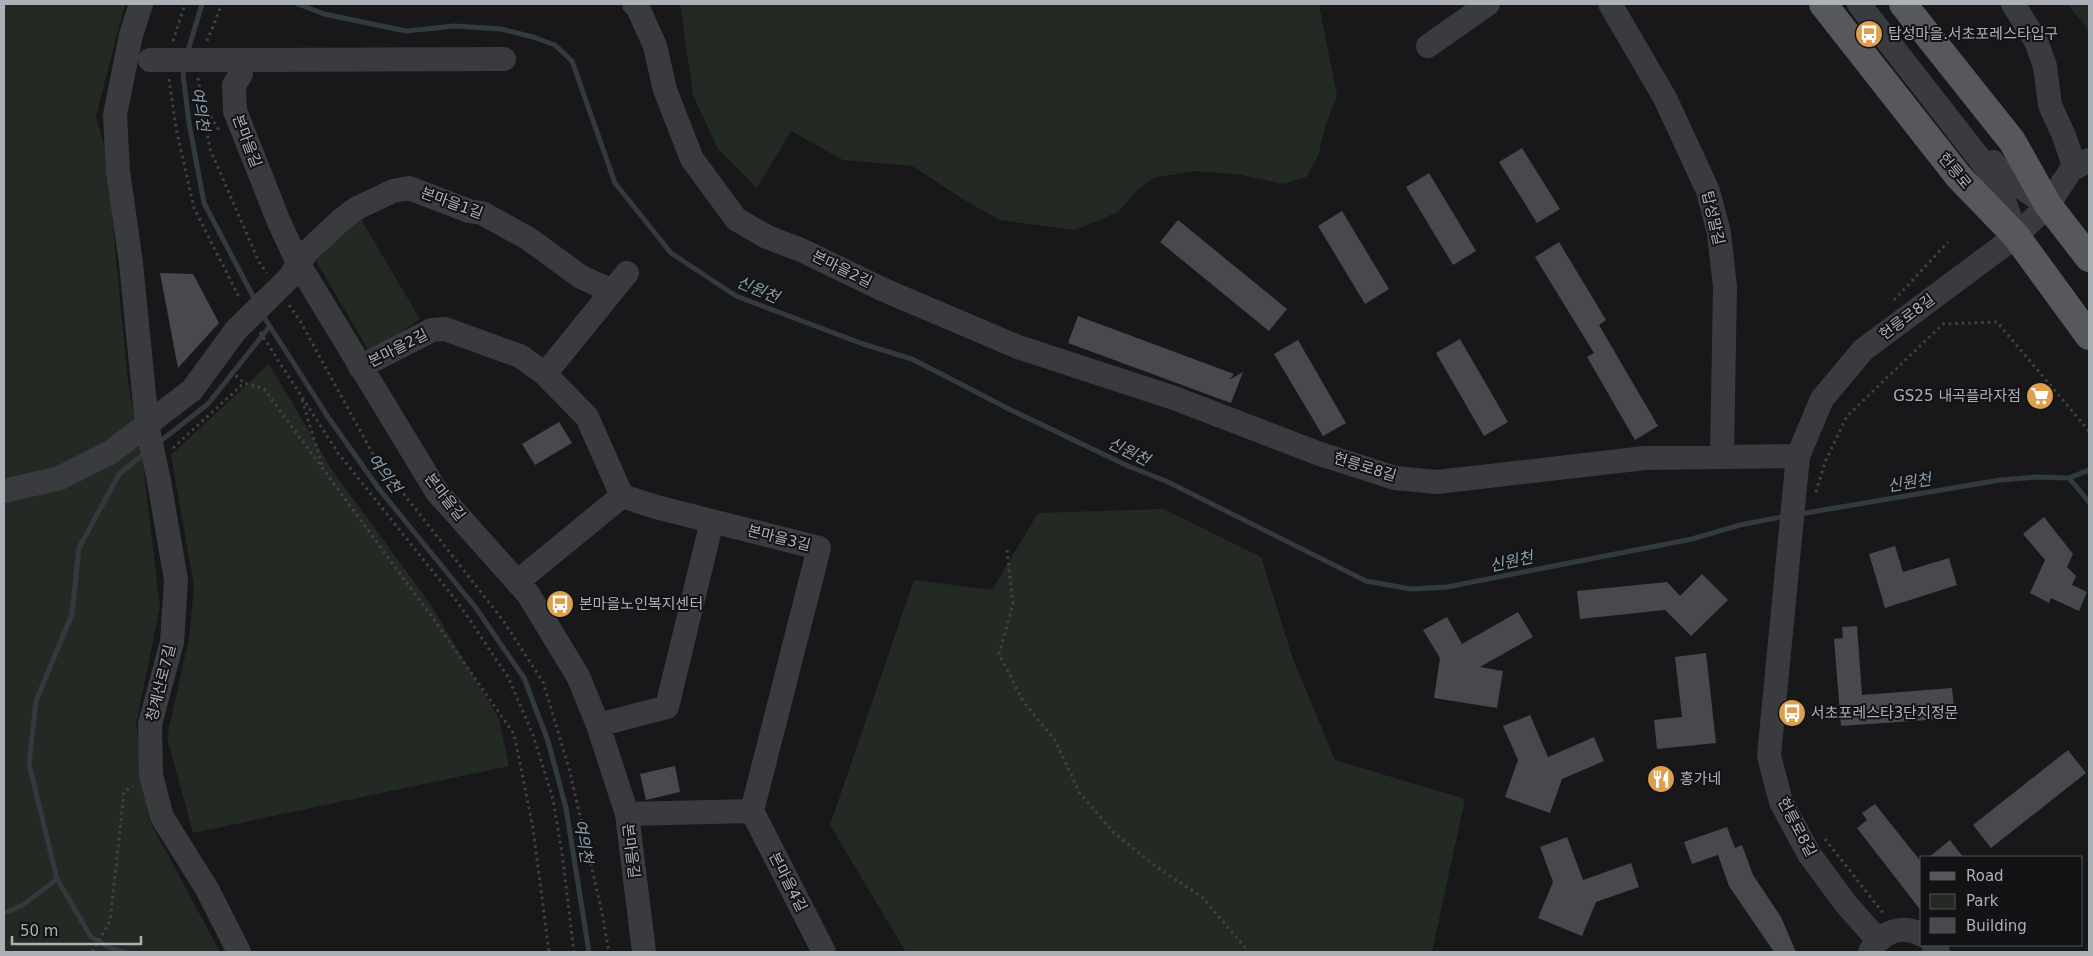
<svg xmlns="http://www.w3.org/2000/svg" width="2093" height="956" font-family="'DejaVu Sans','Noto Sans KR',sans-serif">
  <rect width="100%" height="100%" fill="#18181a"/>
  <path fill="#232a23" d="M4 4H125L96 116 106 152 128 382 144 472 160 607 136 724 149 820 220 952H4Z
    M680 4H1319L1337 96 1326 124 1318 156 1306 177 1283 184 1242 175 1196 171 1153 178 1136 191 1118 212 1075 230 1000 220 971 204 912 166 843 160 791 131 757 188 718 149 693 95Z
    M2067 4H2089V30Z
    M359 216 420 319 370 353 316 261Z
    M269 364 332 470 431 605 499 719 509 766 193 833 167 737 189 639 194 586 171 455Z
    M1164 509 1261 557 1293 659 1335 760 1465 799 1432 952H906L830 825 914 580 992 590 1038 513Z"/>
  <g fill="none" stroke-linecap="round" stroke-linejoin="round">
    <path stroke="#323a3f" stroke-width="5" d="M298 4 324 14 406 31 455 26 501 29 533 37 555 45 572 61 615 183 671 253 736 296 863 344 912 359 1011 410 1128 466 1166 481 1366 581 1411 589 1447 587 1692 539 1740 525 1786 516
      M187 54 202 4
      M184 67 183 74 189 123 204 203 256 302
      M262 314 328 417 379 489 476 608 524 678 548 741 566 808 589 952
      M158 443 208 404 269 327
      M2069 478 2089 502
      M1800 514 2000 480 2036 477 2069 478 2089 470
      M4 913 23 905 57 879
      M124 952 112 949 91 937 57 879 29 764 36 701 72 614 79 548 119 474 145 453"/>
  </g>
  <path fill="#47494c" d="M1522 148 1560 209 1537 223 1499 162Z
    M1429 173 1476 251 1453 265 1406 187Z
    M1342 211 1389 289 1365 304 1318 226Z
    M1178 220 1287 309 1269 331 1160 242Z
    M1559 242 1606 320 1599 325 1658 426 1635 440 1587 357 1594 353 1535 257Z
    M160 273 193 274 219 323 178 368Z
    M1078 316 1234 374 1229 380 1243 372 1231 403 1068 343Z
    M1460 339 1508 422 1484 436 1436 353Z
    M1298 340 1346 423 1323 436 1274 354Z
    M559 422 572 443 535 465 522 444Z
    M2044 517 2073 554 2067 567 2076 576 2072 585 2087 592 2079 611 2051 598 2049 603 2030 593 2045 560 2023 534Z
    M1895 546 1903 572 1949 558 1957 585 1885 608 1869 554Z
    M1702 574 1728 600 1691 636 1665 610 1580 619 1577 591 1667 582 1680 596Z
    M1518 612 1533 637 1480 667 1503 671 1497 708 1434 698 1440 658 1423 630 1447 617 1462 644Z
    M1857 626 1862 695 1952 688 1955 718 1841 726 1834 639 1843 638 1842 627Z
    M1706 653 1716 743 1657 749 1654 720 1682 717 1675 657Z
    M1530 715 1548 757 1594 737 1604 761 1562 779 1550 813 1505 797 1518 760 1503 726Z
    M2068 750 2086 773 1991 848 1973 825Z
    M675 766 680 792 646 800 640 774Z
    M1875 804 1922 863V912L1857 828 1867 820 1862 813Z
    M1727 827 1735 848 1742 845 1753 875 1781 917 1796 952H1774L1729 886 1718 855 1692 864 1684 842Z
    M1567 837 1583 880 1631 863 1639 887 1596 902 1582 936 1538 918 1553 882 1540 847Z
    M1950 840 1963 857H1929Z"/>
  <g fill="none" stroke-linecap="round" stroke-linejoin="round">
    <path stroke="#404245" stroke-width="3" stroke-dasharray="2.5 4" stroke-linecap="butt" d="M173 41 185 4
      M207 41 222 4
      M198 78 210 149 259 262 267 273
      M169 79 176 128 194 208 240 299
      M204 105 220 132
      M1894 300 1948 242
      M289 305 299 319 374 456 502 619 543 682 569 768 602 913 609 952
      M260 332 338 453 459 604 508 677 533 735 553 799 562 853 574 952
      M231 371 244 383
      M302 400 323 468
      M173 448 244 383 264 389 435 621 514 734 533 828 549 952
      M1816 492 1825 462 1847 416 1943 324 1997 322 2089 431
      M1007 550 1013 604 999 654 1023 701 1056 742 1079 792 1114 833 1158 868 1202 897 1249 952
      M1825 839 1883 913
      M92 952 110 921 124 792 133 786"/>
    <path stroke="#3a3b3f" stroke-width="24" d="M141 4 131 35 115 115 118 171 131 263 147 425 159 481 176 580 172 642 150 724 151 775 162 817 207 889 239 952
      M634 4 638 8 655 46 665 90 692 159 736 219 767 237 801 250 884 290 1018 347 1174 398 1320 454 1395 478 1437 482 1645 458 1798 456
      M1610 4 1665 98 1708 191 1719 233 1725 287 1722 456
      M1859 4 1997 181 2016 235
      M2013 4 2036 41 2045 66 2050 105 2064 136 2075 168
      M1428 46 1488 4
      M231 60 504 59
      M241 74 234 85 235 111 279 222 298 263 437 492 528 594 578 676 598 725 627 814 644 952
      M1993 162 2004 176 2048 205
      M291 275 307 252 341 220 357 208 393 191 409 188 469 211 482 213 529 239 581 277 612 291
      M360 367 432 330 445 329 520 356 545 374 587 417 622 496
      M545 374 627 273
      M4 491 60 478 111 452 192 390 236 330
      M517 582 622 496 656 507 819 548 752 811 627 814
      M598 725 667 707 712 521
      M752 811 824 952
      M1877 939 1846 904 1809 854 1781 802 1769 756 1798 456 1822 399 1863 350 2016 236 2048 205 2071 170 2089 160
      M1933 945 1938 952
      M1870 952C1880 933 1902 923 1922 935"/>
    <path stroke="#56585d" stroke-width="28" d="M1823 4 1959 177 2016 236 2089 336
      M1903 4 2012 141 2048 205 2089 258"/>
    <path stroke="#3a3b3f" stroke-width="24" d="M150 60H231
      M236 330 288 279"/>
  </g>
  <defs>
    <g id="bus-disc" transform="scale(1.4375)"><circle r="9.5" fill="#dd9e4d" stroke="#131315"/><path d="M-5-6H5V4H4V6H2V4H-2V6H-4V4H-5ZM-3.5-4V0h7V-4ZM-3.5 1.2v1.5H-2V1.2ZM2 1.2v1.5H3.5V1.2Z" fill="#fff"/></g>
    <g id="supermarket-disc" transform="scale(1.4375)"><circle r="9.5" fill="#dd9e4d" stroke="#131315"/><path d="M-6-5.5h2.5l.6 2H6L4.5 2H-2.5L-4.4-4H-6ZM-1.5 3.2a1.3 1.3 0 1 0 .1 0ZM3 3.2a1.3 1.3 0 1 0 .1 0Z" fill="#fff"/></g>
    <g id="restaurant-disc" transform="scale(1.4375)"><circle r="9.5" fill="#dd9e4d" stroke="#131315"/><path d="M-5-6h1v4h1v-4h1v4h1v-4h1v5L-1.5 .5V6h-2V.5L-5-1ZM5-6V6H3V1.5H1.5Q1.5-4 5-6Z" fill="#fff"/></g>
  </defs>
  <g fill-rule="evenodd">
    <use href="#bus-disc" x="1869" y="34"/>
    <use href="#supermarket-disc" x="2040" y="396"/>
    <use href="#bus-disc" x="560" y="604"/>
    <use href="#bus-disc" x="1792" y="713"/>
    <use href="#restaurant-disc" x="1661" y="779"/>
  </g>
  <g text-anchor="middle" stroke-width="4" stroke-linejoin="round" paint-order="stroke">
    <g font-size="15" fill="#acb1b8" stroke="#131315" text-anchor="start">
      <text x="1888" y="39">탑성마을.서초포레스타입구</text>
      <text x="2021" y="401" text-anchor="end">GS25 내곡플라자점</text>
      <text x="579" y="609">본마을노인복지센터</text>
      <text x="1811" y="718">서초포레스타3단지정문</text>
      <text x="1680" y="784">홍가네</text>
    </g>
    <g font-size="15" fill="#acb1b8" stroke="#131315">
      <text transform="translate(247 141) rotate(69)" y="5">본마을길</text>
      <text transform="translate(1955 171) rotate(50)" y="5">헌릉로</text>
      <text transform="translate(452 203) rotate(20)" y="5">본마을1길</text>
      <text transform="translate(1713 218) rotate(77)" y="5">탑성말길</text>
      <text transform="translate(842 269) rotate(26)" y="5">본마을2길</text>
      <text transform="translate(1907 317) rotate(-37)" y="5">헌릉로8길</text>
      <text transform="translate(398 348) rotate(-27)" y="5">본마을2길</text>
      <text transform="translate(1365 467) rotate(17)" y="5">헌릉로8길</text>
      <text transform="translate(445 497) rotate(52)" y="5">본마을길</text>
      <text transform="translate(779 538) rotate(14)" y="5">본마을3길</text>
      <text transform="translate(161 683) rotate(-76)" y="5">청계산로7길</text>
      <text transform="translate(1797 827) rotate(62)" y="5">헌릉로8길</text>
      <text transform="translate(631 851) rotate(83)" y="5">본마을길</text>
      <text transform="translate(788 882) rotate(63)" y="5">본마을4길</text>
    </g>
    <g font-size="16" font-style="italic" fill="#88a0af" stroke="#131315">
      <text transform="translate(201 109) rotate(81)" y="6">여의천</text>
      <text transform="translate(758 289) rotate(23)" y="6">신원천</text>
      <text transform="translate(1129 451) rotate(26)" y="6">신원천</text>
      <text transform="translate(385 473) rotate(53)" y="6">여의천</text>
      <text transform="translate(1909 482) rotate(-9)" y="6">신원천</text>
      <text transform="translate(1511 561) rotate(-12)" y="6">신원천</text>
      <text transform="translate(584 841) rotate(81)" y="6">여의천</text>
    </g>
  </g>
  <rect width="2093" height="956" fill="none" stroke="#acb1b8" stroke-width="10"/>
  <rect x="1920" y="856" width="162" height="90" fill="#131315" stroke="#505256"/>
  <rect x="1930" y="872" width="25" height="8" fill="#56585d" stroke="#505256"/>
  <text x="1966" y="881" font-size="15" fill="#acb1b8">Road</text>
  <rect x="1930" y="894" width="25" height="15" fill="#232a23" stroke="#505256"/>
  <text x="1966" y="906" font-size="15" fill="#acb1b8">Park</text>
  <rect x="1930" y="918" width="25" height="15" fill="#47494c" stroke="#505256"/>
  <text x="1966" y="931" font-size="15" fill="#acb1b8">Building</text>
  <path d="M12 936v8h129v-8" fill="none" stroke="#acb1b8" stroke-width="2.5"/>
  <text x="20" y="936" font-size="15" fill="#acb1b8" stroke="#131315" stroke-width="4" paint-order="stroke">50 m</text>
</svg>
